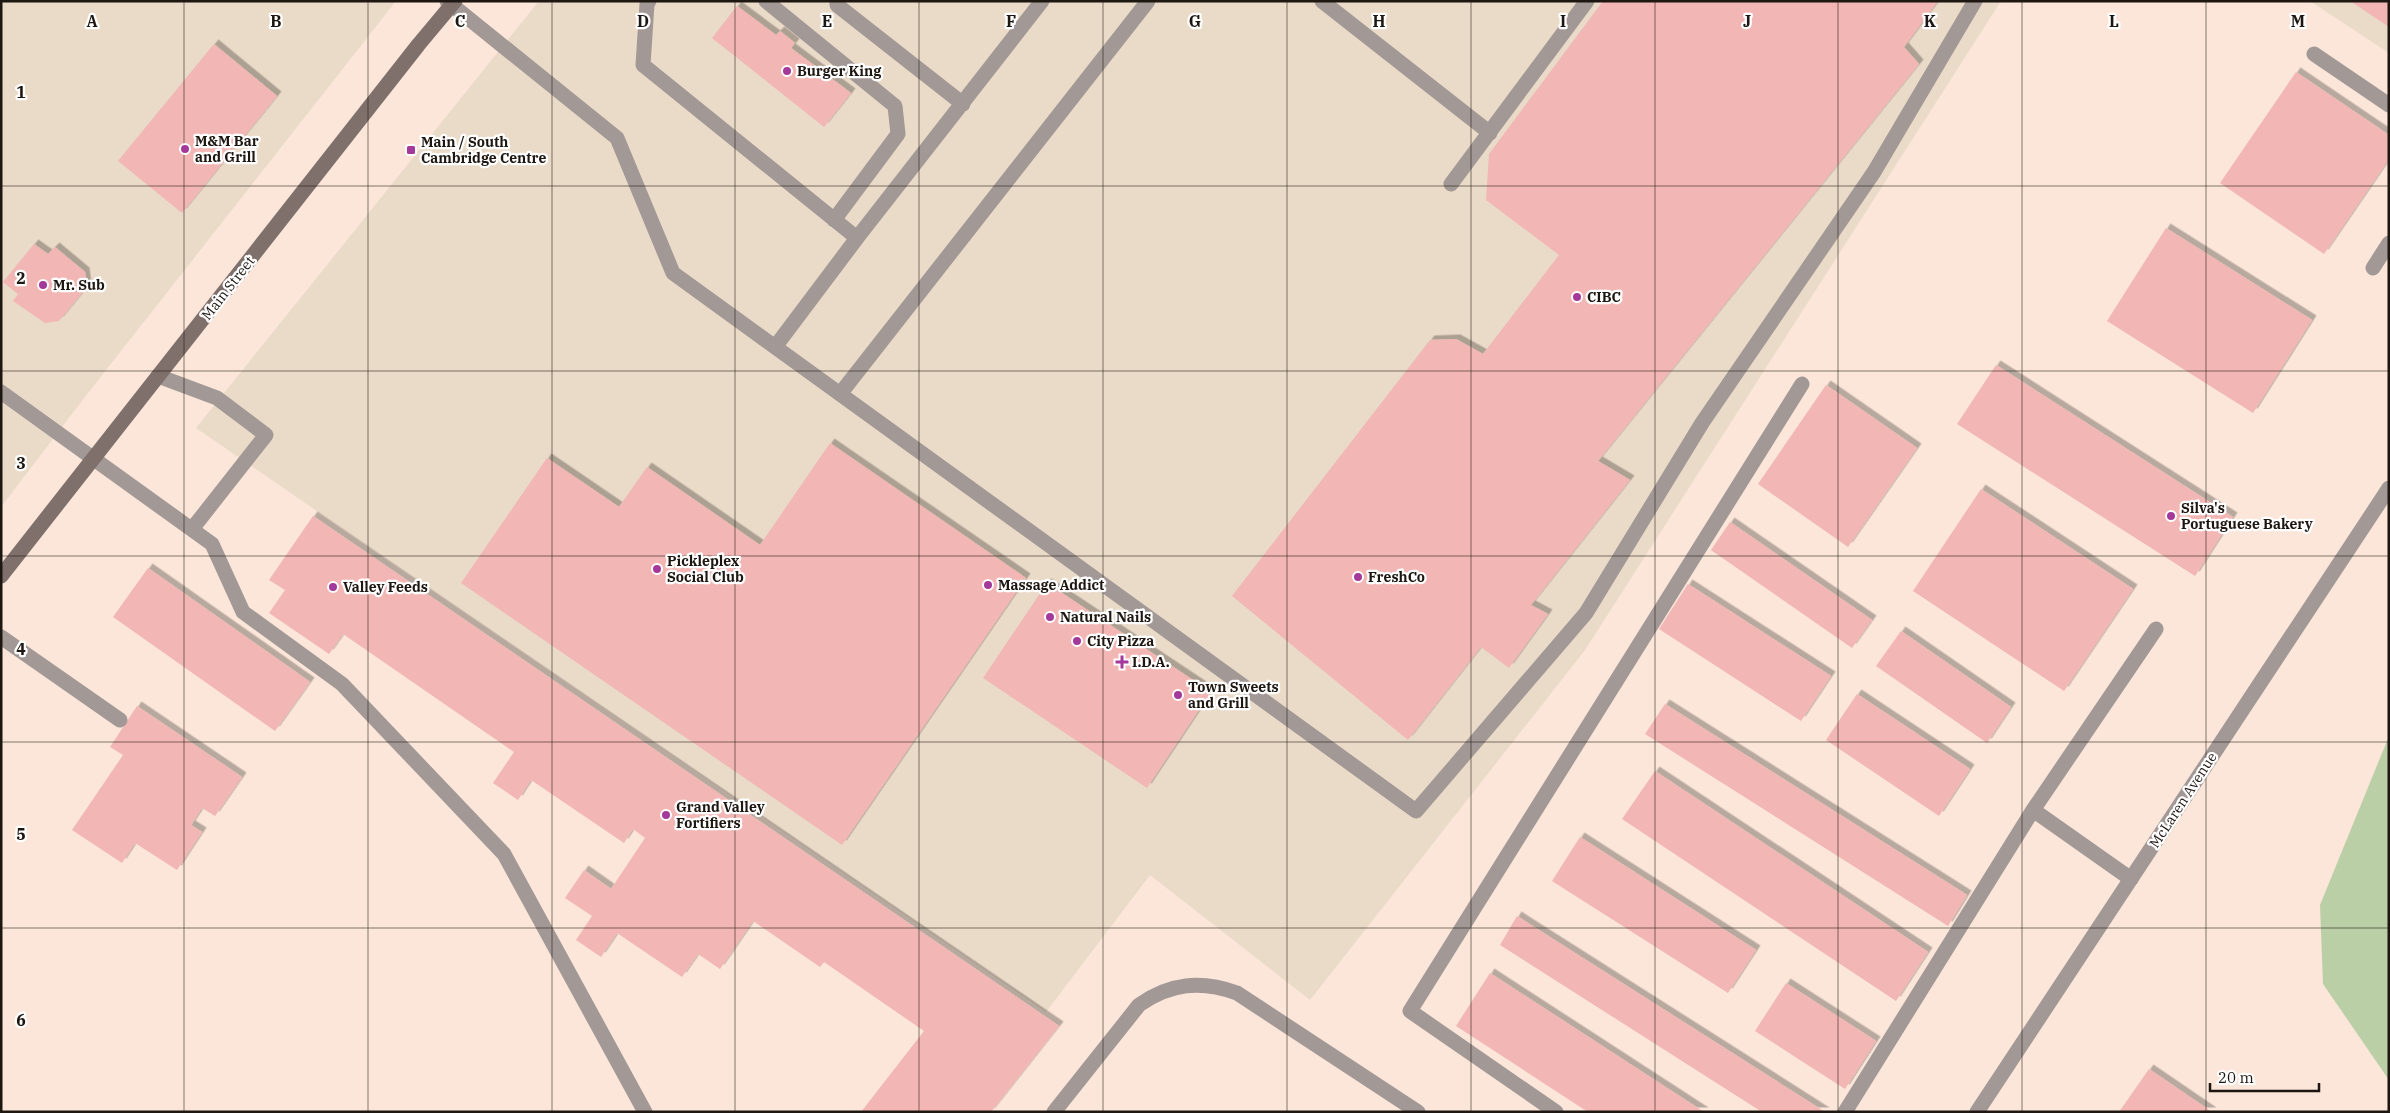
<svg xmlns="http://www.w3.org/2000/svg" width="2390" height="1113" font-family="'IBM Plex Serif',serif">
  <defs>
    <filter id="shadow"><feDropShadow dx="4.5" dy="-4.5" stdDeviation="0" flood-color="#0004"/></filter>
  </defs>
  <rect width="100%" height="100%" fill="#fbe6d9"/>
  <path fill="#eadac8" d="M1 1H396L88 393 1 507Z
    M539 1H2001L1585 650 1310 1000 1150 875 1046 1012 196 428Z
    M2310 1H2389V53Z"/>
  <path fill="#bbcfa6" d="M2389 736V1080L2323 984 2320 905Z"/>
  <path fill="#f2b6b4" filter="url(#shadow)" d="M1603 1H1938L1904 47 1919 64 1598 461 1630 480 1531 605 1548 614 1509 668 1481 647 1408 740 1232 596 1430 340 1456 339 1483 354 1559 255 1486 200 1489 154Z
    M2350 1H2389V27Z
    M737 6 776 35 780 31 795 43 791 48 851 93 824 127 712 38Z
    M214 44 277 96 182 213 118 161Z
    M2296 72 2389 135V159L2324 254 2220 183Z
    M2166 228 2312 320 2253 413 2107 321Z
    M34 244 48 254 55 247 85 272 87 287 59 321 45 323 13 301 18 294 3 282Z
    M1996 365 2233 517 2195 576 1957 424Z
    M1826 385 1917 448 1848 547 1758 484Z
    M830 443 1026 578 842 845 461 583 547 458 619 507 647 467 760 545Z
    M1981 489 2133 589 2064 691 1913 591Z
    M313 516 1059 1026 991 1112H861L924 1031 824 962 820 967 753 921 720 969 698 954 682 977 617 933 601 957 576 940 592 916 565 898 584 870 611 889 645 838 633 829 624 843 531 780 518 800 493 783 514 752 343 634 329 654 269 613 285 590 269 580Z
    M1730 522 1872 620 1852 648 1711 550Z
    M148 568 310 682 275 731 113 617Z
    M1047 583 1211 692 1147 788 983 678Z
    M1688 584 1831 676 1801 721 1659 629Z
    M1901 631 2011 707 1987 743 1876 666Z
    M1857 694 1970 769 1939 816 1826 740Z
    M1665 704 1967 895 1948 926 1645 734Z
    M137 706 242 777 215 816 202 808 191 825 202 832 177 870 135 843 122 863 72 830 123 755 110 747Z
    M1655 771 1928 952 1896 1001 1622 819Z
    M1580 837 1756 950 1728 993 1552 881Z
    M1517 916 1825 1112H1762L1500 945Z
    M1490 973 1704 1112H1588L1456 1026Z
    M1786 983 1876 1041 1845 1089 1755 1031Z
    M2149 1069 2212 1112H2119Z"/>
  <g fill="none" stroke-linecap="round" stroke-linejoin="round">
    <path stroke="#a29895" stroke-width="15" d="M447 1 617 138 673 273 1416 811 1586 613 1702 423 1874 172 1975 1
      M649 1 647 4 643 65 857 238 775 347
      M766 1 895 106 898 134 834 220
      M837 1V5L963 104
      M1322 1 1490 133
      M2314 54 2389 105
      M1451 184 1587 1
      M857 238 1042 1
      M2373 268 2389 243
      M158 376 217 398 266 435 192 529
      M1 392 212 544 243 612 342 684 504 854 645 1112
      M840 394 1148 1
      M1 637 120 720
      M2131 879 2033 810 2156 629
      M1054 1112 1139 1005C1170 983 1201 980 1237 993L1418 1112
      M1556 1112 1410 1011 1802 384
      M1845 1112 2033 810"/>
    <path stroke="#a29895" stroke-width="15" d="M1977 1112 2389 488"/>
    <path stroke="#7f706c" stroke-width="15" d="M1 576 419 44 455 1"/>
  </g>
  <path fill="none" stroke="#1d1611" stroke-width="1" stroke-opacity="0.55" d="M184 1V1112M368 1V1112M552 1V1112M735 1V1112M919 1V1112M1103 1V1112M1287 1V1112M1471 1V1112M1655 1V1112M1838 1V1112M2022 1V1112M2206 1V1112M1 186H2389M1 371H2389M1 556H2389M1 742H2389M1 928H2389"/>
  <g fill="#a3399b" stroke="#fff" stroke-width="2">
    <circle cx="787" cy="71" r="5"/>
    <circle cx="185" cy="149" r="5"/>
    <rect x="406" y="145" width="10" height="10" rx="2.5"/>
    <circle cx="43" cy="285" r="5"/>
    <circle cx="1577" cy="297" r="5"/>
    <circle cx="2171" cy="516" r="5"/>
    <circle cx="657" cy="569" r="5"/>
    <circle cx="1358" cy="577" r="5"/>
    <circle cx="988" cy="585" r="5"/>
    <circle cx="333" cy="587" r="5"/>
    <circle cx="1050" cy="617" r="5"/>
    <circle cx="1077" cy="641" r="5"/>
    <path d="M1119.5 654.5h5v5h5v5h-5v5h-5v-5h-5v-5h5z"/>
    <circle cx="1178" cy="695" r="5"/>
    <circle cx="666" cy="815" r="5"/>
  </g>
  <g text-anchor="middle" stroke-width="4.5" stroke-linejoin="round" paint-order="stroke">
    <g font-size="14" font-weight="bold" fill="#1d1611" stroke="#fff" text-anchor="start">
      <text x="797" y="76">Burger King</text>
      <text x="195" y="146">M&amp;M Bar<tspan x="195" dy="16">and Grill</tspan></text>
      <text x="421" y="147">Main / South<tspan x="421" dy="16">Cambridge Centre</tspan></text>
      <text x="53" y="290">Mr. Sub</text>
      <text x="1587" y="302">CIBC</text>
      <text x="2181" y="513">Silva's<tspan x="2181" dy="16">Portuguese Bakery</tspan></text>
      <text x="667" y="566">Pickleplex<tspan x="667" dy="16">Social Club</tspan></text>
      <text x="1368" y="582">FreshCo</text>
      <text x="998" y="590">Massage Addict</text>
      <text x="343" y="592">Valley Feeds</text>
      <text x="1060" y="622">Natural Nails</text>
      <text x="1087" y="646">City Pizza</text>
      <text x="1132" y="667">I.D.A.</text>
      <text x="1188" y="692">Town Sweets<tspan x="1188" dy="16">and Grill</tspan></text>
      <text x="676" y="812">Grand Valley<tspan x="676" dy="16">Fortifiers</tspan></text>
    </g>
    <g font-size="14" fill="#1d1611" stroke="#fff">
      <text transform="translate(228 288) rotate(-52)" y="5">Main Street</text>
      <text transform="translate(2183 800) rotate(-57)" y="5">McLaren Avenue</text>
    </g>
  </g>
  <g font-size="16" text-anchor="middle" font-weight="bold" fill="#1d1611" stroke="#fff" stroke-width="4.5" stroke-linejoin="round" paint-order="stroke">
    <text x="92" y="27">A</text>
    <text x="276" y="27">B</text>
    <text x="460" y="27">C</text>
    <text x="643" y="27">D</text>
    <text x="827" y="27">E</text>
    <text x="1011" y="27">F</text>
    <text x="1195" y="27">G</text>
    <text x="1379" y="27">H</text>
    <text x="1563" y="27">I</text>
    <text x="1747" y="27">J</text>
    <text x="1930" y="27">K</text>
    <text x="2114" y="27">L</text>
    <text x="2298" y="27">M</text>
    <text x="21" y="98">1</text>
    <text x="21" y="284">2</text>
    <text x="21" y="469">3</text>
    <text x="21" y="655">4</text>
    <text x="21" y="840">5</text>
    <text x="21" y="1026">6</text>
  </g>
  <rect width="2390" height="1113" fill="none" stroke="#1d1611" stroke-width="5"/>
  <path d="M2210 1083v8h109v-8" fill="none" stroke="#1d1611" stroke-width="2.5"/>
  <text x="2218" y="1083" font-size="15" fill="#1d1611" stroke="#ffffff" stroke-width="4" paint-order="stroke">20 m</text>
</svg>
